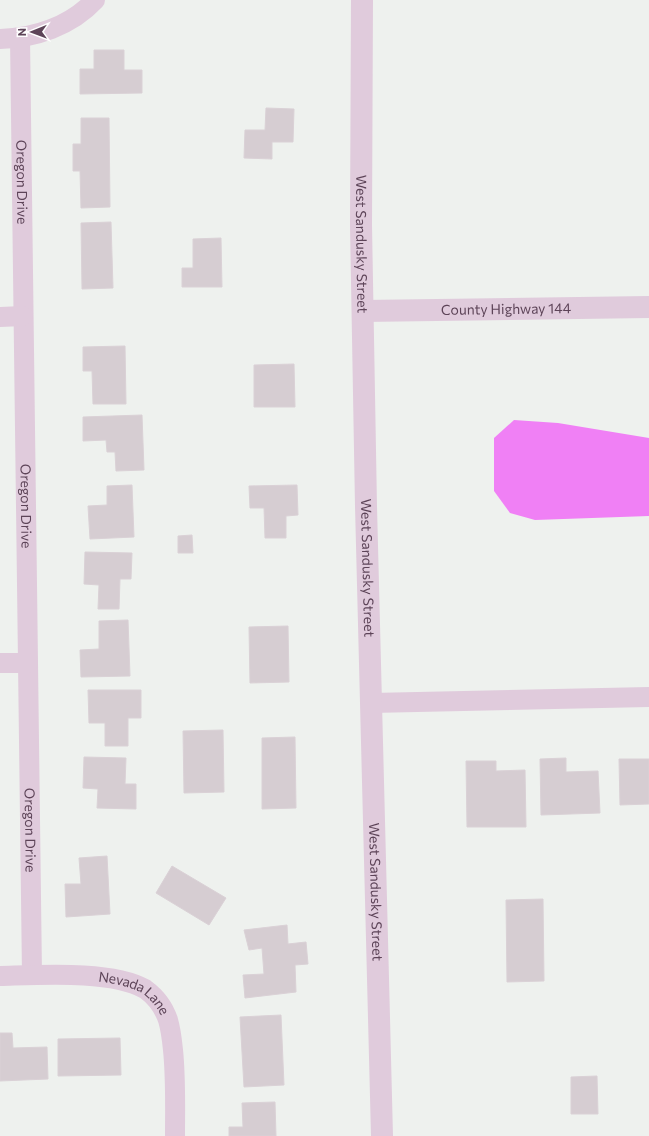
<svg xmlns="http://www.w3.org/2000/svg" width="649" height="1136" font-family="Commissioner,sans-serif">
  <rect width="100%" height="100%" fill="#eef1ee"/>
  <path fill="#f080f5" d="M514 420 558 423 649 438V516L535 520 510 513 494 491V438Z"/>
  <path fill="#d6cdd2" stroke="#dad1d6" d="M94 50H124V70H142V93L80 94V69H94Z
    M266 108 294 109 293 142H272V159L244 158 245 130H265Z
    M81 118H109L110 207 81 208 80 171H73V144H81Z
    M111 222 113 288 82 289 81 223Z
    M221 238 222 287H182V268H193V239Z
    M125 346 126 404H93L92 371H83V347Z
    M294 364 295 407H254V365Z
    M142 415 144 470 116 471 115 452H107L106 440 83 441V417Z
    M132 485 134 537 90 539 88 506 107 505V486Z
    M297 485 298 515 286 516V538H265L264 508H250L249 486Z
    M192 535 193 553H178V536Z
    M85 552 132 553 131 579H120L119 609H98L99 585 84 584Z
    M128 620 130 676 81 677 80 650 99 649V621Z
    M288 626 289 682 250 683 249 627Z
    M88 690H141V718H128V746H105V723H89Z
    M223 730 224 792 184 793 183 731Z
    M295 737 296 808 262 809V738Z
    M84 757 126 758 125 784H136V809L97 808 98 789 83 788Z
    M566 758V772L598 771 600 813 541 815 540 759Z
    M619 759H649V804L620 805Z
    M466 761H496V771L525 770 526 827H467Z
    M107 856 110 914 66 917 65 884H81L79 858Z
    M172 866 226 898 209 925 156 893Z
    M543 899 544 981 507 982 506 900Z
    M287 925 288 944 306 942 308 964 295 965 296 992 245 998 243 975 264 974 262 948 249 950 244 930Z
    M281 1015 284 1085 244 1087 240 1017Z
    M0 1033H12L13 1048 47 1047 48 1079 0 1081Z
    M120 1038 121 1075 58 1076V1039Z
    M597 1076 598 1114H571V1077Z
    M275 1102 276 1136H229V1127H243L242 1103Z"/>
  <g fill="none" stroke-linecap="round" stroke-linejoin="round">
    <g stroke="#e0cbdc" stroke-width="20">
      <path id="s1" d="M20 37 32 975"/>
      <path d="M0 39C35 38 71 26 95 0"/>
      <path d="M0 317 23 316"/>
      <path d="M0 663H28"/>
      <path d="M371 703 649 697"/>
      <path id="s2" d="M0 976C39 975 112 970 145 989 156 997 164 1008 168 1020 171 1030 172 1040 173 1050 176 1079 175 1108 175 1136"/>
    </g>
    <g stroke="#e0cbdc" stroke-width="22">
      <path id="s3" d="M362 0 361 225 366 506 382 1136"/>
      <path id="s4" d="M363 311 649 307"/>
    </g>
  </g>
  <g text-anchor="middle" stroke-width="4" stroke-linejoin="round" paint-order="stroke">
    <g font-size="14" fill="#5d4458" stroke="#fff">
      <text dy="5" stroke="none"><textPath href="#s1" startOffset="145">Oregon Drive</textPath></text>
      <text dy="5" stroke="none"><textPath href="#s3" startOffset="244">West Sandusky Street</textPath></text>
      <text dy="5" stroke="none"><textPath href="#s4" startOffset="143">County Highway 144</textPath></text>
      <text dy="5" stroke="none"><textPath href="#s1" startOffset="469">Oregon Drive</textPath></text>
      <text dy="5" stroke="none"><textPath href="#s3" startOffset="568">West Sandusky Street</textPath></text>
      <text dy="5" stroke="none"><textPath href="#s1" startOffset="793">Oregon Drive</textPath></text>
      <text dy="5" stroke="none"><textPath href="#s3" startOffset="892">West Sandusky Street</textPath></text>
      <text dy="5" stroke="none"><textPath href="#s2" startOffset="139">Nevada Lane</textPath></text>
    </g>
  </g>
  <g transform="translate(32 32) rotate(269)" stroke="#ffffff" stroke-width="3" paint-order="stroke">
  <path d="M0-3L7 15L0 10L-7 15Z" fill="#5d4458"/>
  <text y="-6" font-size="11" font-weight="bold" text-anchor="middle" fill="#5d4458">N</text>
  </g>
</svg>
